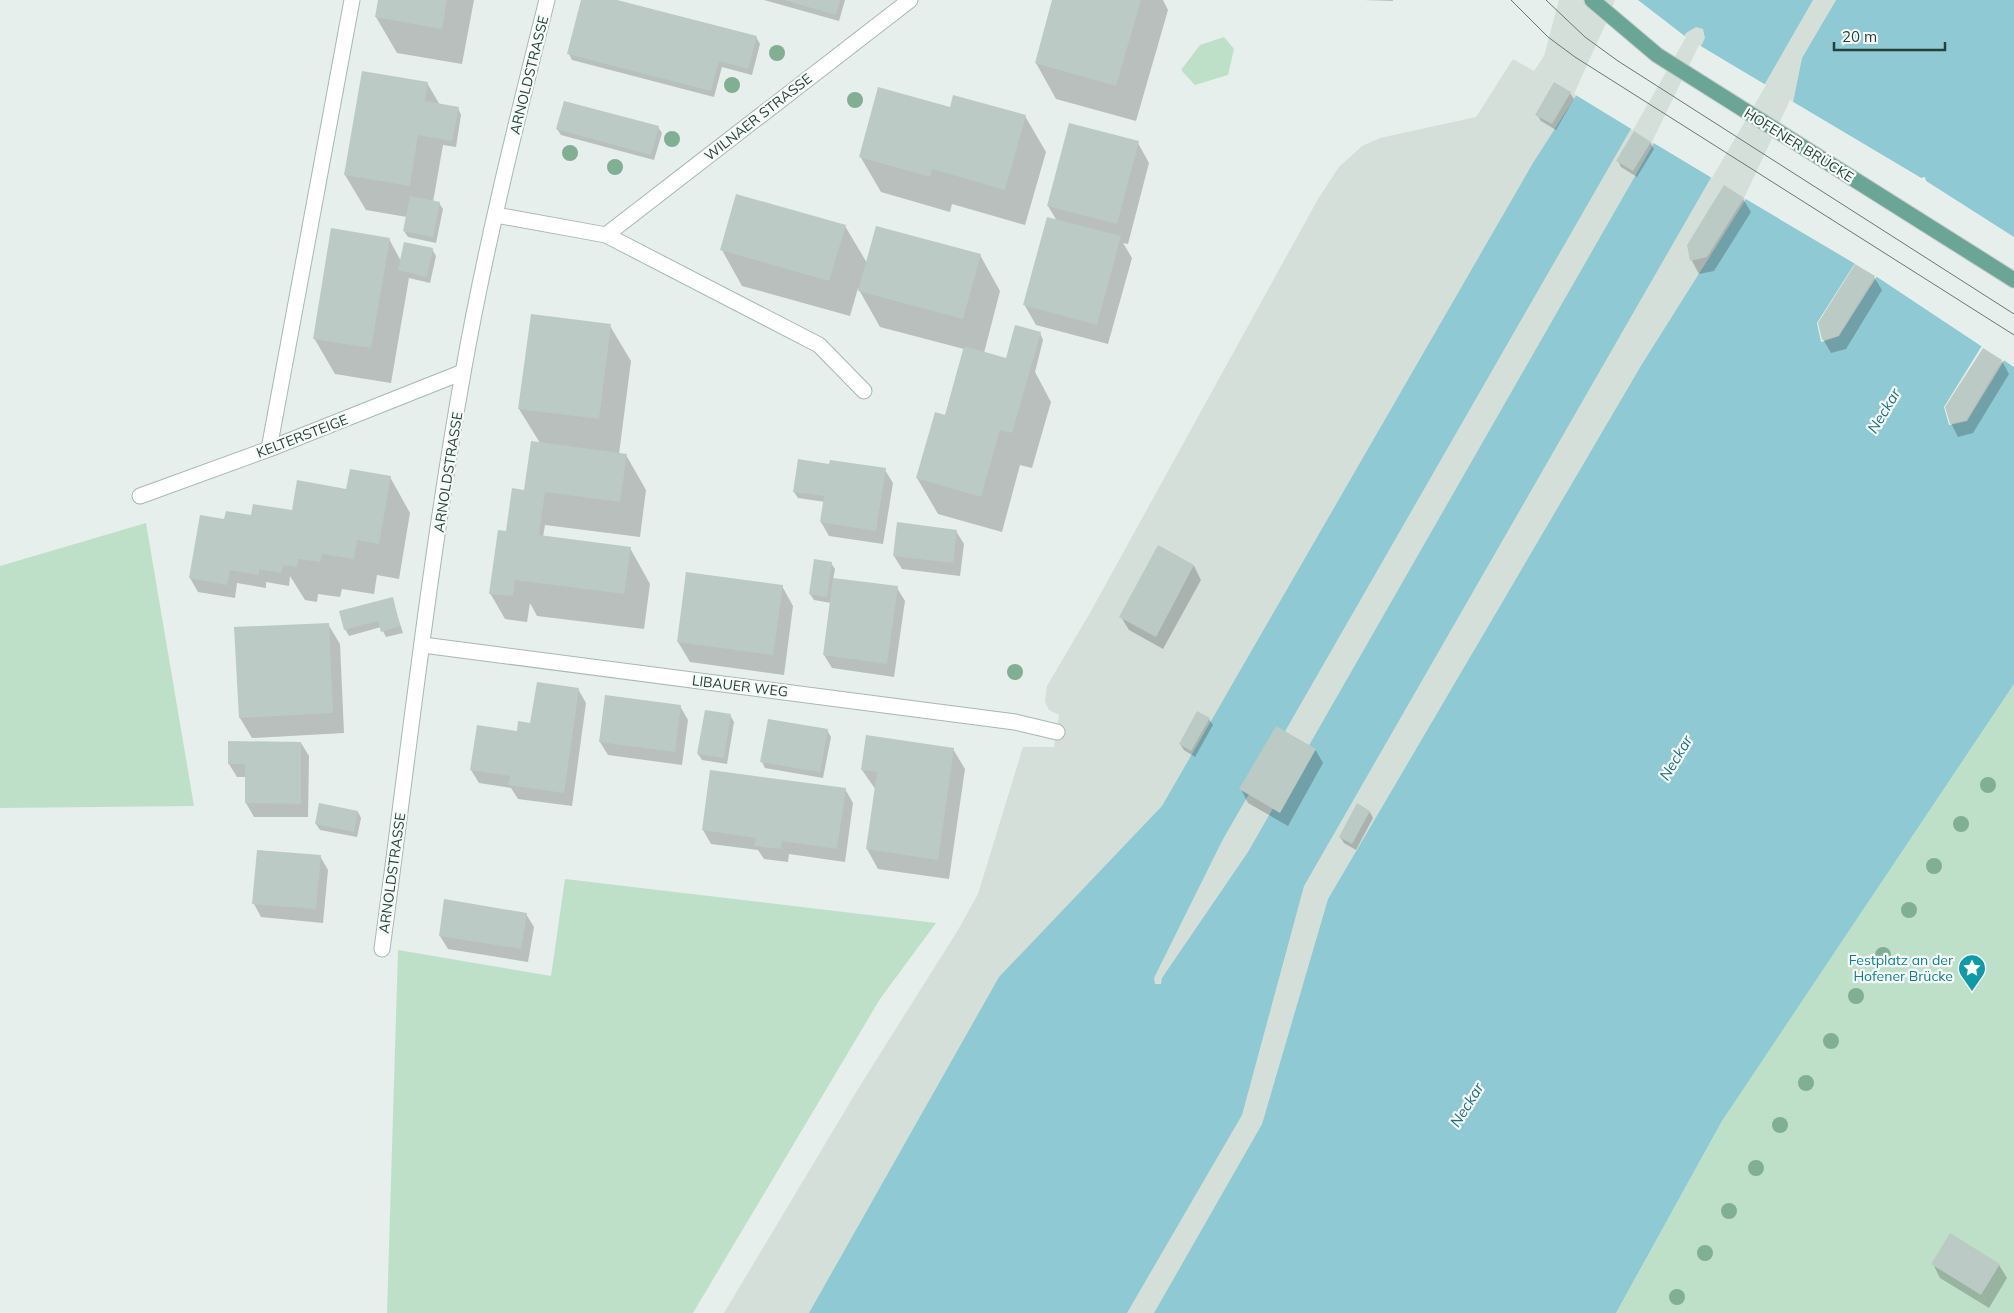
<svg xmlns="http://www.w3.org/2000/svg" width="2014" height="1313" font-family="Mulish,sans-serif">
  <rect width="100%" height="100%" fill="#e6efeb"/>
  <path fill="#d4dfda" d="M1559 0H1836L1802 58 1792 107 1746 199 1642 364 1328 899 1262 1124 1154 1313H724L858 1089 958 930 978 894 1023 747H1054L1059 715 1049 710 1045 702 1047 686 1091 611 1318 199 1339 167 1362 146 1380 138 1476 117 1513 59 1534 71 1544 56Z"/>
  <path fill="#bfe0c8" d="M1224 37 1234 49 1228 75 1195 85 1181 70 1200 45Z
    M146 523 194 806 0 808V566Z
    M2014 684V1313H1616L1722 1121Z
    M565 879 936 923 880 999 693 1313H387L398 950 551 976Z"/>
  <path fill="#8ec9d4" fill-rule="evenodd" d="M1617 0H1813L1304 886 1242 1115 1127 1313H809L999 977 1162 806 1533 163 1581 88ZM1696 27 1703 29 1705 38 1654 143 1248 852 1162 978 1161 984H1155L1154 978 1222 841 1686 33Z
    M1836 0H2014V294L1944 407 1949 425 1967 421 2014 344V684L1722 1121 1616 1313H1154L1262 1124 1328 899 1642 364 1746 199 1792 107 1802 58ZM1925 177 1929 194 1839 336 1821 342 1817 323 1907 181Z"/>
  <path fill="#e6efeb" d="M1615 0H1638L1686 37 1633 130 1574 94 1606 23Z
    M1699 45 1766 85 1712 178 1652 142Z
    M1790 100 1923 179 2014 237V299L1984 348 1874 275 1926 194 1923 180 1909 183 1857 265 1744 198Z
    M2014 342V367L2002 359Z"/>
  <path fill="#0003" d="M379 0H474L462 64 397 53 376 17Z
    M582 0H612L756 37 760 44 752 75 722 67 714 97 572 60 569 54Z
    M764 0H845L839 21Z
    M1054 0H1163L1168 10 1136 121 1056 99 1036 63Z
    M1364 0H1393V1Z
    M427 83 440 105 458 108 461 115 456 147 443 145 433 202 439 203 443 209 436 243 408 237 404 231 407 217 366 210 345 175Z
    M1570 93 1574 99 1556 130 1541 121 1537 115Z
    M951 109 1025 116 1046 152 1025 225 952 204 950 212 881 192 860 156Z
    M658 127 662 133 654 160 561 135 557 129Z
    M1650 142 1654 149 1637 177 1621 167 1618 161Z
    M1138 143 1149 163 1128 244 1123 243 1132 258 1108 344 1036 325 1024 304 1057 221 1048 206Z
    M1743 199 1751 212 1714 271 1699 274 1692 261 1688 245Z
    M845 226 867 263 980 255 1000 291 984 353 1007 359 1040 333 1043 340 1035 372 1051 402 1032 468 1020 465 1002 532 938 514 917 478 945 416 964 349 880 327 858 288 850 316 742 286 722 250Z
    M389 239 401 261 432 249 436 256 430 283 409 278 391 383 335 374 314 338Z
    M1874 277 1882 290 1846 349 1831 353 1823 339Z
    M610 326 631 361 619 454 626 455 646 490 640 537 545 525 543 537 630 548 650 584 644 629 537 616 530 603 527 622 505 619 490 593 540 443 519 409Z
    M2002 361 2009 374 1973 433 1958 437 1951 423Z
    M830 466 885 470 893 483 883 544 829 536 821 522 825 502 798 498 794 492Z
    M390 477 410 513 399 579 377 575 374 594 342 589 340 597 318 594 317 602 305 600 290 576 289 586 266 582V588L237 583 235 598 198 592 190 578 225 521 293 512 347 490Z
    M956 531 964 544 960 576 902 569 894 556Z
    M1159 547 1194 566 1201 580 1163 649 1129 630 1121 617Z
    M831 563 835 569 833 580 897 588 905 601 894 677 832 668 824 655 831 603 814 600 810 594Z
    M687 573 782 586 793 606 784 675 690 662 678 642Z
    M392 599 403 633 386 637 381 627 349 636 345 629Z
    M328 624 340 644 344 733 252 738 240 718 236 629Z
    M578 689 586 703 572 806 518 799 511 788 479 783 471 770 518 732 532 725Z
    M680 706 688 720 682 765 608 755 600 742Z
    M730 715 734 722 727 764 702 760 698 754Z
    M1209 719 1213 725 1195 757 1184 750 1180 744Z
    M827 730 831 737 823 778 765 768 762 762Z
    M301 743 309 756 308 817H254L246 803V777H237L229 764Z
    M953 749 965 769 949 879 878 869 867 849 876 790 862 770Z
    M1315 749 1323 763 1288 826 1248 803 1241 789Z
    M845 789 853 803 845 862 789 854 788 862 764 859 758 850 711 844 703 830Z
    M358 812 361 818 357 837 320 830 316 824Z
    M1370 812 1373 818 1356 850 1344 843 1340 837Z
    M320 856 328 870 323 923 261 917 254 904Z
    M526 914 534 927 528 962 448 949 440 936Z
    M1950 1235 1999 1265 2007 1278 1989 1308 1940 1278 1933 1264Z"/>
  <path fill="#bbcac4" d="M378 0H447L442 29 375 17Z
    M581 0H617L757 36 748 69 719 61 711 91 567 54Z
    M784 0H840L836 15Z
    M1052 0H1141L1116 86 1035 63Z
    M362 71 428 82 425 101 459 107 452 141 418 135 410 186 344 175Z
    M1554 82 1571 92 1552 124 1535 115Z
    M878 87 950 107 953 95 1026 115 1005 190 932 169 930 177 859 157Z
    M564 101 659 126 651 155 556 129Z
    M1069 123 1139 141 1117 224 1047 206Z
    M1634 131 1651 142 1633 171 1616 161Z
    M1724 185 1744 198 1707 257 1690 261 1687 245Z
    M736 194 846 225 829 281 720 250Z
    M410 196 440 202 433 237 403 231Z
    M1047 217 1121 236 1097 325 1023 305Z
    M876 226 981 254 963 319 858 291Z
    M331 228 390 238 371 348 313 339Z
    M404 242 433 248 427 277 398 270Z
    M1855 264 1875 276 1838 336 1822 340 1818 323Z
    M531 314 611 324 599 419 518 409Z
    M1015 325 1041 332 1012 433 1000 430 981 497 916 478 935 412 945 415 964 346 1006 358Z
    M1983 348 2002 360 1966 420 1950 424 1945 407Z
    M531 441 627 454 620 502 545 492 539 535 631 547 624 594 515 580 513 596 489 594 498 530 506 531 512 488 524 490Z
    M798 459 829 464 830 460 886 468 876 531 820 522 824 496 793 492Z
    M350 469 391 476 379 544 357 540 354 559 322 554 320 562 298 559 297 567 283 565 281 573 259 569V575L230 570 227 585 189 578 200 515 224 519 226 511 251 515 253 504 292 510 297 480 346 489Z
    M897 522 957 530 953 563 893 556Z
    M1158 545 1194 565 1156 637 1119 617Z
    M814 559 832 562 827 597 809 594Z
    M686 572 783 585 773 655 677 642Z
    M833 578 898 586 887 664 823 655Z
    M393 597 400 626 381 632 378 621 344 630 339 611Z
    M329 623 333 713 239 718 234 627Z
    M537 682 579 688 564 793 508 785 510 776 470 770 477 725 517 731 518 721 530 723Z
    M605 695 681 705 675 752 599 742Z
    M705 710 731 714 724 758 697 754Z
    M1197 711 1210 718 1191 751 1179 744Z
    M768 719 828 729 820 772 760 762Z
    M1276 726 1316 749 1280 813 1239 789Z
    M866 735 954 748 938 860 866 849 877 772 861 770Z
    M228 741 301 742V804L245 803V764H228Z
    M710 770 846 788 837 849 782 841 781 849 754 846 756 838 702 830Z
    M319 803 358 811 354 832 315 824Z
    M1357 803 1370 811 1352 844 1339 837Z
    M257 850 321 855 316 909 252 904Z
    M444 899 527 913 521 949 439 936Z
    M1950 1233 2000 1264 1981 1295 1931 1264Z"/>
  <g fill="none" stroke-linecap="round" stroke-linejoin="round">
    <g stroke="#a8b8b2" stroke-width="17">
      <path id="minor" d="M496 215 606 235 819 345 864 391
        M606 235 910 0
        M269 449 352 0
        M140 496 269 449 463 372
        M423 645 1015 722 1057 732
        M382 949C408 757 429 564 463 373 485 248 516 123 547 0"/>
    </g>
    <g stroke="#c2cac8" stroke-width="17">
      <path id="major" d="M1592 0 1657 55 2014 280"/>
    </g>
    <use href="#minor" stroke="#fff" stroke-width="15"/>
    <use href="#major" stroke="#6aa596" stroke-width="15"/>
    <path stroke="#5f7d75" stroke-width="1" d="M1511 0 1548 37 1575 57 2014 335
      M1546 0 1585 37 1618 61 2014 314"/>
  </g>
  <g fill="#80af93">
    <circle cx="777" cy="53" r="8"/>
    <circle cx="732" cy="85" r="8"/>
    <circle cx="855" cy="100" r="8"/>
    <circle cx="672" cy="139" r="8"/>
    <circle cx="570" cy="153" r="8"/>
    <circle cx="615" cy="167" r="8"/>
    <circle cx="1015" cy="672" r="8"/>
    <circle cx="1988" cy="785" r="8"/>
    <circle cx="1961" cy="824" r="8"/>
    <circle cx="1934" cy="866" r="8"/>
    <circle cx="1909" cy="910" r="8"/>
    <circle cx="1883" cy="955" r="8"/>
    <circle cx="1856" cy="996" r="8"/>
    <circle cx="1831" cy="1041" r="8"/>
    <circle cx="1806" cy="1083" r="8"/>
    <circle cx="1780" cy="1125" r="8"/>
    <circle cx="1756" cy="1168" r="8"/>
    <circle cx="1729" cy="1211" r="8"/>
    <circle cx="1705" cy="1253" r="8"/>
    <circle cx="1677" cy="1297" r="8"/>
  </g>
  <defs>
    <g id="sight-pin" transform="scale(1.4375)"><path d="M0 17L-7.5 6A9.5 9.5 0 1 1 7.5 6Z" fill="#0f9aa8" stroke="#f7fbf9"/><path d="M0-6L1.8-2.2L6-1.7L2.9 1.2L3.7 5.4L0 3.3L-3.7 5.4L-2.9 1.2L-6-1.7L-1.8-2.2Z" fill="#fff"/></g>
  </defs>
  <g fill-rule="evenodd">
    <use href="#sight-pin" x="1972" y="968"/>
  </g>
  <g text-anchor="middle" stroke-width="4.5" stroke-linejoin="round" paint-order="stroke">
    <g font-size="14" fill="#24423a" stroke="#f7fbf9">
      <text transform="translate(529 75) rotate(-76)" y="5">ARNOLDSTRASSE</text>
      <text transform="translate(758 117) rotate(-38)" y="5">WILNAER STRASSE</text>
      <text transform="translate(1799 145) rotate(32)" y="5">HOFENER BRÜCKE</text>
      <text transform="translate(302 436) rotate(-21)" y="5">KELTERSTEIGE</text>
      <text transform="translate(448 472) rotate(-81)" y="5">ARNOLDSTRASSE</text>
      <text transform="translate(740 686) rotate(7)" y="5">LIBAUER WEG</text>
      <text transform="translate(392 873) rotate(-82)" y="5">ARNOLDSTRASSE</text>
    </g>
    <g font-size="14" fill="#0d838f" stroke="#f7fbf9" text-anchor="end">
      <text x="1953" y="965">Festplatz an der<tspan x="1953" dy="16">Hofener Brücke</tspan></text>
    </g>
    <g font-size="15" font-style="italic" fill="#1c6f80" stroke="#f7fbf9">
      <text transform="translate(1884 411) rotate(-59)" y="5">Neckar</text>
      <text transform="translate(1676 758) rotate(-59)" y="5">Neckar</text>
      <text transform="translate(1467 1105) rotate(-58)" y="5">Neckar</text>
    </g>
  </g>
  <path d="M1834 42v8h111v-8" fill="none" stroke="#24423a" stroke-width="2.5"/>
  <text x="1842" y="42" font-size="15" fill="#24423a" stroke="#f7fbf9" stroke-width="4" paint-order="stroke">20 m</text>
</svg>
